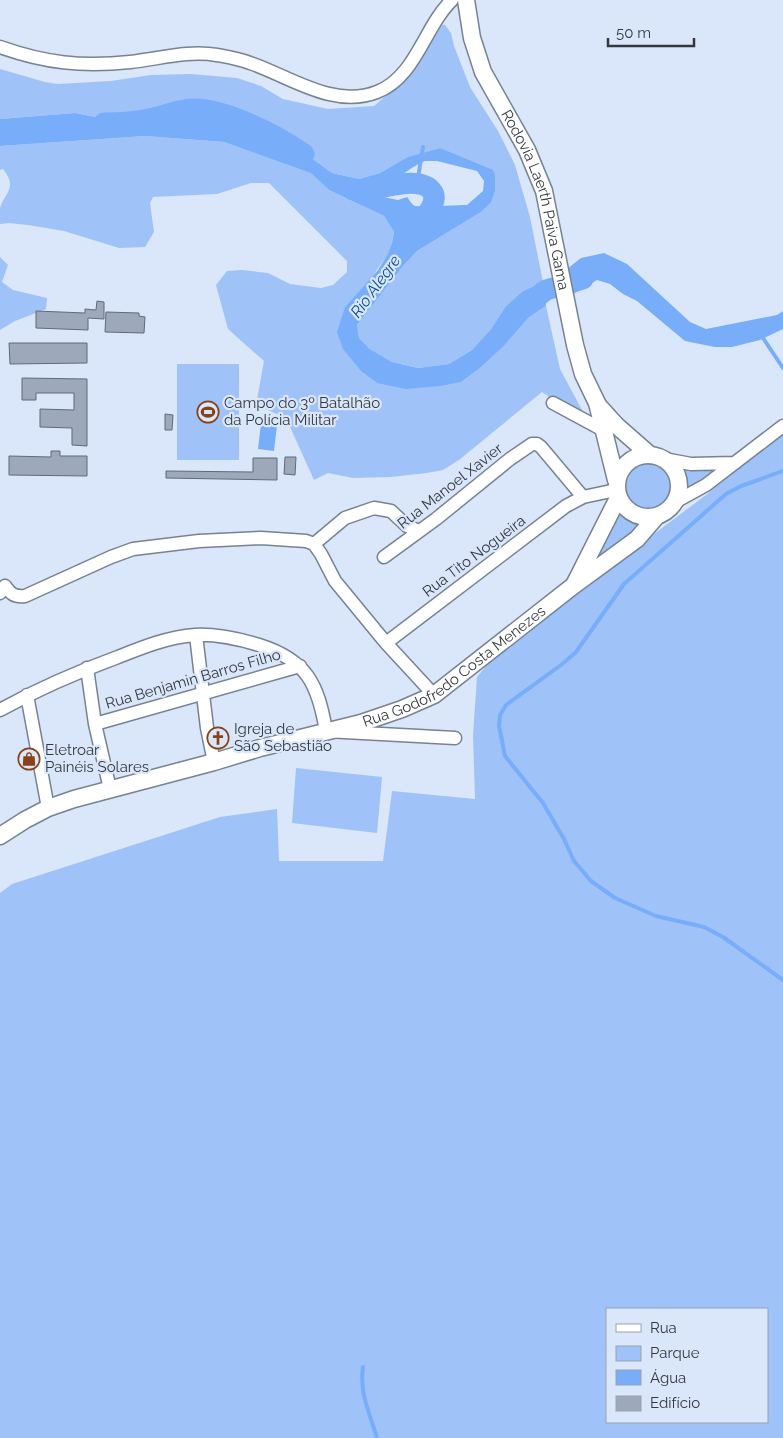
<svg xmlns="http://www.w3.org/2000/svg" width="783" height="1438" font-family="Raleway,sans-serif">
  <rect width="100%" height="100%" fill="#dae6f9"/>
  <path fill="#9fc3f8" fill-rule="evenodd" d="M440 24 445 25 451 33 454 46 470 87 498 131 515 165 530 217 543 282 523 291 506 306 491 329 472 350 449 364 418 368 392 362 370 349 359 338 357 325 403 266 417 251 481 212 490 202 495 191V175L440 148 409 157 380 173 359 179 332 173 288 141 185 112 147 122 111 120 75 113 0 119V69L45 82 58 84 111 81 151 75 191 74 237 78 261 86 283 99 328 109 374 106 409 76 421 60Z
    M145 136 224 142 312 173 329 190 384 216 394 232 392 243 387 255 372 277 345 307 362 372 377 383 461 382 479 369 503 347 529 317 546 306 560 369 582 410V414H576L542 392 459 460 443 470 427 473 391 477 353 478 328 473 314 480 286 418 256 405 264 361 228 329 216 285 227 271 242 270 268 273 290 284 321 288 333 285 347 272V261L269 183H251L217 194 153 197 150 203 154 232 145 247 119 248 64 231 28 225 9 223 0 224C0 219 0 212 0 208 5 192 18 188 3 169L0 170V146Z
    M0 257 8 265 2 282 13 290 47 298 46 309 15 321 0 330Z
    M177 364H239V460H177Z
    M783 433V1438H0V893L12 884 220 817 277 809 279 861H383L392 791 475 799 473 735 477 677 504 645 571 599 612 569 626 555 706 495ZM607 1309H767V1422H607Z
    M620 487a27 27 0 1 1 54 0a27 27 0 1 1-54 0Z
    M723 467 703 478 685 491 681 468Z
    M616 508 628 517 648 522 581 577Z
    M296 768 382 777 377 833 292 823Z"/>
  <path fill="#78adfa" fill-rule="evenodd" d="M185 112 288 141 332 173 359 179 380 173 408 157 440 148 493 170 495 175V191L491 202 481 212 417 251 403 266 357 325 359 338 370 349 392 362 418 368 449 364 472 350 491 329 506 306 523 291 543 282 546 306 529 317 503 347 479 369 461 382 440 386 406 389 377 383 362 372 343 349 337 332 345 307 378 270 387 255 392 243 394 232 384 216 329 190 311 173 224 142 145 136 0 146V119L75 113 111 120 147 122ZM425 161H437L477 171 484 181 483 191 467 205C460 205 419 207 415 206 411 204 410 200 407 197L398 200 383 197 381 189C396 180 409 168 425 161Z
    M604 253 627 264 690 322 706 329 777 315 783 311V329L760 340 732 347H715L685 341 637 301 623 294 610 284 597 280 570 296 567 269 581 258Z
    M261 423 277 425 274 451 258 449Z"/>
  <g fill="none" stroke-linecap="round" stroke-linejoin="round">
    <path stroke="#78adfa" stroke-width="4" d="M417 184 423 147
      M761 335 783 368
      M783 471 741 486 726 494 624 584 576 652 561 665 506 705 500 715 499 726 505 756 543 803 564 839 574 861 591 881 615 898 656 916 704 927 723 937 783 980
      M363 1367C359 1393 370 1414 377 1438"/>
    <path stroke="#78adfa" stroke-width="21" d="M104 123C121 123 138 122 154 118 166 115 178 110 191 109 223 107 279 136 304 154
      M353 190C374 194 414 174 430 189 443 201 422 219 415 229
      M522 309 546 290 583 279"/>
  </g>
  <path fill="#9da9bb" stroke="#5f6a7a" d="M97 301 104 302V319L88 318V330L36 328V311L85 313V309L96 310Z
    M106 312 139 313V316L145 317 144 333 105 332Z
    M9 343H87V363L10 364Z
    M22 378 87 379V446L72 445V428L40 427V409L74 410V393H36V400H22Z
    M165 414 173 415 172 430H165Z
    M51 451H60V456H87V476L9 475V456L51 457Z
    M285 457H296L295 475 284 474Z
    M253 458H277V480L166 478V471L253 472Z"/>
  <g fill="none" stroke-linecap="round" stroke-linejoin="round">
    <g stroke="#778293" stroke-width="15">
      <path id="minor" d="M0 47C45 63 82 67 130 62 159 59 188 50 217 55 228 57 240 59 250 63 289 76 333 109 377 92 416 77 424 27 452 0
        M553 403 603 430
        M664 459 691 464 735 463
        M675 502 706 485 783 426
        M314 544 345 518 374 508 391 511 407 526 419 531
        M384 557 436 519 510 459 532 444H537L541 447 583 497
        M0 593 5 586C11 594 14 597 25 596L111 557 133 549 199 541 261 538 306 541 314 544 321 554 335 581 386 643 434 695
        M196 635 207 728 214 762
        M386 643 566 506 583 497 616 490
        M87 668 95 724 110 789
        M27 695 48 808
        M0 710C38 689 77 672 118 657 143 647 168 637 195 635 216 634 239 639 259 645 307 660 318 684 326 731L455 738
        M95 724 300 666"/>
    </g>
    <g stroke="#778293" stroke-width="19">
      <g id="major">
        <path id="s1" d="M466 0 472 38 483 72 527 150 544 191 575 345 583 374 597 403 616 480"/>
        <path d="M598 405 617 426 650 455"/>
        <circle cx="648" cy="486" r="31"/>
        <path d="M575 583 618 498"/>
        <path id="s2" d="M0 836 25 820 48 808 74 799 214 762 260 748 361 723 402 709 434 695 573 586 637 539 656 517"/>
      </g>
    </g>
    <use href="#minor" stroke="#fff" stroke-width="12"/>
    <use href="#major" stroke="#fff" stroke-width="16"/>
  </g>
  <defs>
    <g id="stadium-ring" transform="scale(1.125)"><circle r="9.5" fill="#dae6f9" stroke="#874219" stroke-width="1.5"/><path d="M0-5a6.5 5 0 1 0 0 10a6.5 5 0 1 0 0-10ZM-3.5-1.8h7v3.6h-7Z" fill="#874219"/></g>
    <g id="church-ring" transform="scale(1.125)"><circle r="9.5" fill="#dae6f9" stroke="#874219" stroke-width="1.5"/><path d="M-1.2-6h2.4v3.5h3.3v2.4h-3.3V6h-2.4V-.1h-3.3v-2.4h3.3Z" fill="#874219"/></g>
    <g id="shop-ring" transform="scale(1.125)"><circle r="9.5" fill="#dae6f9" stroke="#874219" stroke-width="1.5"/><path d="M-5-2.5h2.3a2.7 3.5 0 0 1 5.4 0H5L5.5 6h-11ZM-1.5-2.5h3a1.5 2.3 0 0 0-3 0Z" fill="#874219"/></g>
  </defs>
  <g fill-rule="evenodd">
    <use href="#stadium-ring" x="208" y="412"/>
    <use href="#church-ring" x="218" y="738"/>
    <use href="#shop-ring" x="29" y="759"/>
  </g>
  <g text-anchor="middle" stroke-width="4.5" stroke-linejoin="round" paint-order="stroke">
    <g font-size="15" fill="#343940" stroke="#dae6f9">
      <text dy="5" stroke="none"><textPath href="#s1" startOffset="214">Rodovia Laerth Paiva Gama</textPath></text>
      <text transform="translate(450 486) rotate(-38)" y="5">Rua Manoel Xavier</text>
      <text transform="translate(474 556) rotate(-37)" y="5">Rua Tito Nogueira</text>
      <text dy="5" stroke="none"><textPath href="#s2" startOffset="490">Rua Godofredo Costa Menezes</textPath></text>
      <text transform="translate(193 679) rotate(-16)" y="5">Rua Benjamin Barros Filho</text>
    </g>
    <g font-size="15" fill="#343940" stroke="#dae6f9" text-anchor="start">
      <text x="224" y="408">Campo do 3º Batalhão<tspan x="224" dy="17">da Polícia Militar</tspan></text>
      <text x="234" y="734">Igreja de<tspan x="234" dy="17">São Sebastião</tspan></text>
      <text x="45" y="755">Eletroar<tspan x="45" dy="17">Painéis Solares</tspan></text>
    </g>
    <g font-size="16" font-style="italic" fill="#044da5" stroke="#dae6f9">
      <text transform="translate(375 286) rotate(-54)" y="6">Rio Alegre</text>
    </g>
  </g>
  <rect x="606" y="1308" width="162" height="115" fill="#dae6f9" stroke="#98a1af"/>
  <rect x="616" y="1324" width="25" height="8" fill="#ffffff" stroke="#98a1af"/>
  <text x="650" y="1333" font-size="15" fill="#343940">Rua</text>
  <rect x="616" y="1346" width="25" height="15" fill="#9fc3f8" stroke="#98a1af"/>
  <text x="650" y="1358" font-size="15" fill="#343940">Parque</text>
  <rect x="616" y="1370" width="25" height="15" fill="#78adfa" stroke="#98a1af"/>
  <text x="650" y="1383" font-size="15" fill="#343940">Água</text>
  <rect x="616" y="1396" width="25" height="15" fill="#9da9bb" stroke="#98a1af"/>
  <text x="650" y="1408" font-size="15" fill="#343940">Edifício</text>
  <path d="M608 38v8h86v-8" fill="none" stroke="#343940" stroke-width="2.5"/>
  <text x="616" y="38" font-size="15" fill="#343940" stroke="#dae6f9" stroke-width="4" paint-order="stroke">50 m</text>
</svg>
